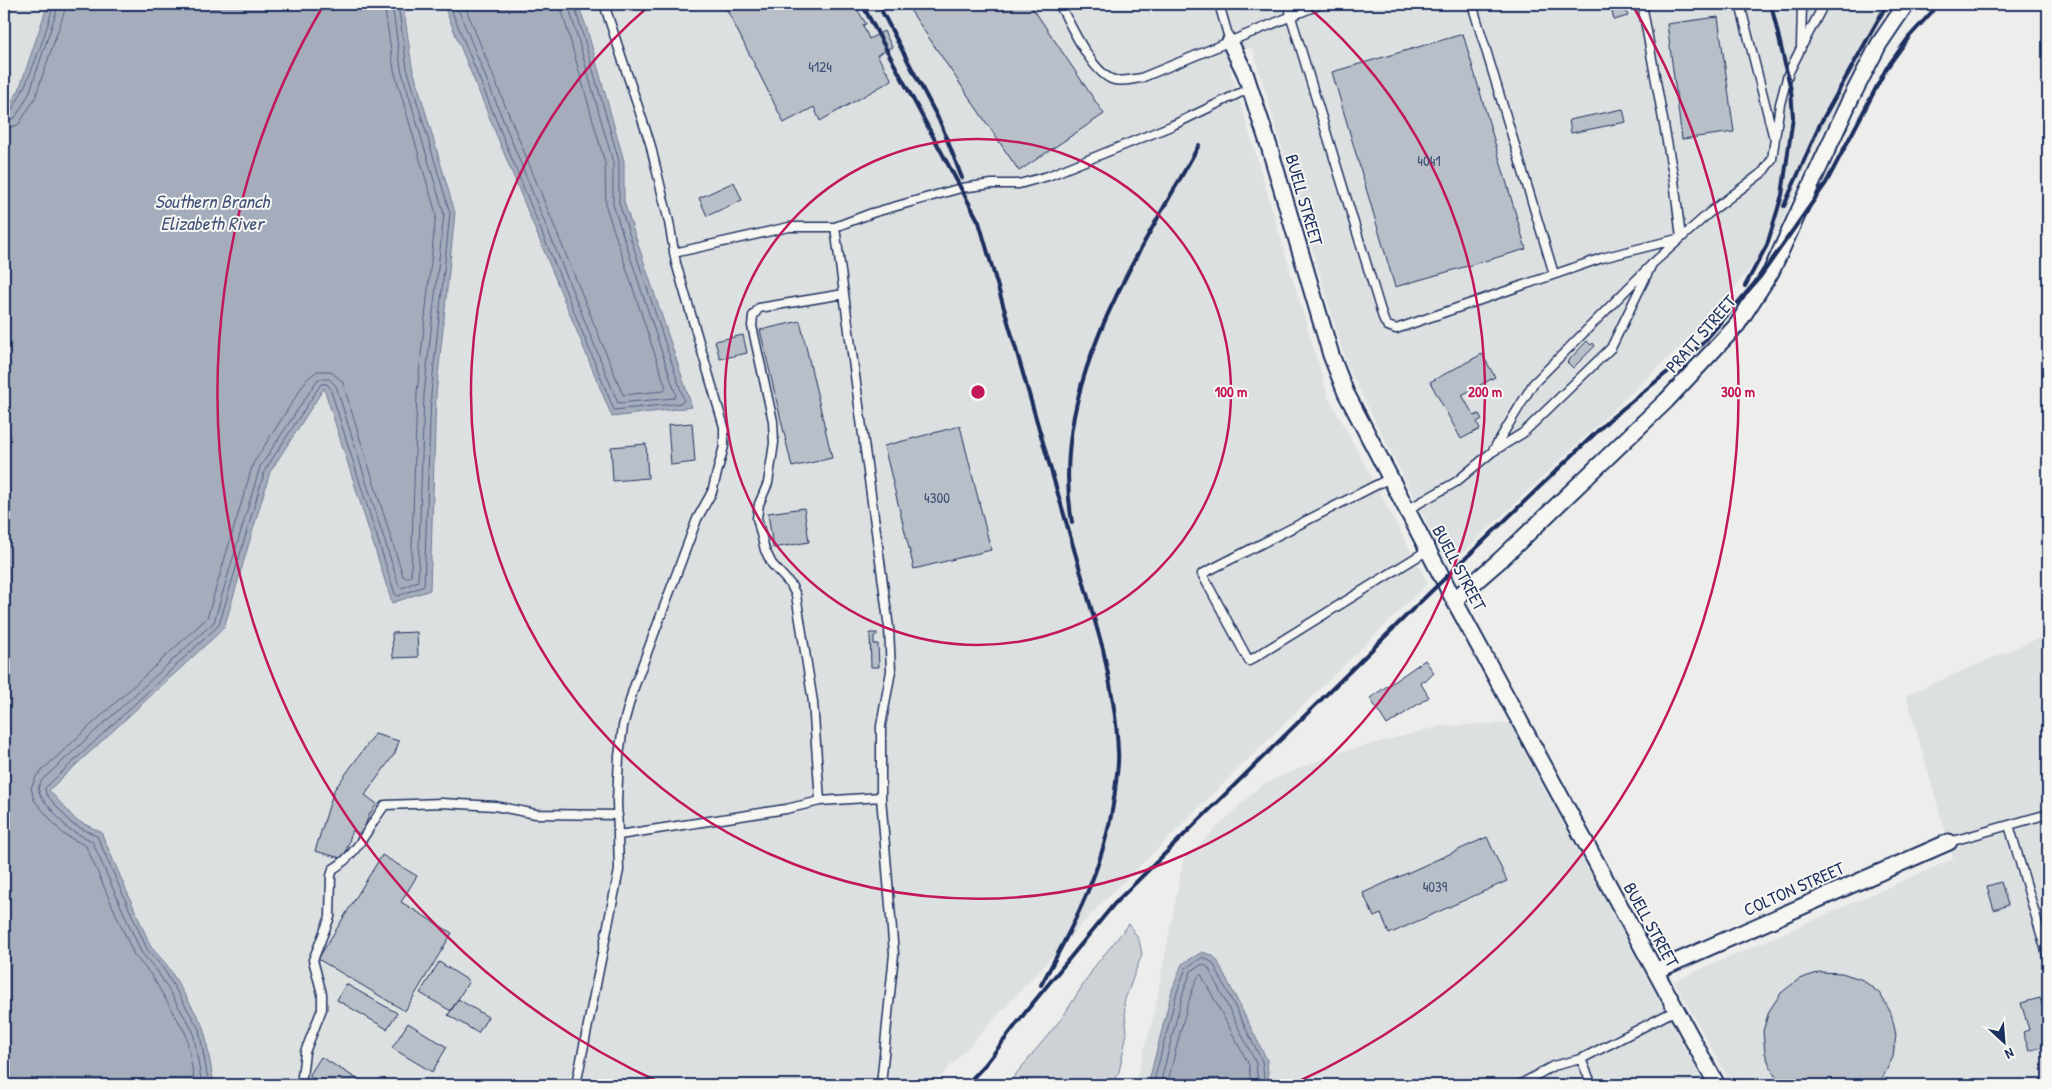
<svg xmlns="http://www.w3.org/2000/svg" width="2052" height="1089" font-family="'Patrick Hand',sans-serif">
  <rect width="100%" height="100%" fill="#edeeec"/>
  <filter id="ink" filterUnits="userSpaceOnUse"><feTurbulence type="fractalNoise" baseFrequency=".02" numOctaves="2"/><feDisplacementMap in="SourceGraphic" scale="10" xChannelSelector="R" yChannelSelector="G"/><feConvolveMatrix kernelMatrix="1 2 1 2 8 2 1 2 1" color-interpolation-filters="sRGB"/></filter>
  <g filter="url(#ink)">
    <path fill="#dde0e1" d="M4 4H72L4 157Z
      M403 4H444L612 417 624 161 588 29 578 4H1893L1870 40 1818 141 1779 228 1746 274 1703 325 1449 566 1347 366 1252 48 1236 53 1230 68 1328 396 1428 583 1100 905 933 1085H214L204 1027 167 965 151 947 101 832 76 820 49 790 224 628 270 472 324 387 392 603 430 590 436 394 448 279Z
      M2048 634V1085H1732L1674 981 1953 859 1906 695Z
      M1509 723 1705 1085H1134L1153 1018 1183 860 1261 785 1333 754 1441 726Z"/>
    <path fill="#ced2d7" stroke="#74809a" d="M1129 924 1139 940 1142 954 1124 1002 1127 1033 1119 1072 1111 1085H1007L1062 1018 1095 966Z"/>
    <path fill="#a5acbc" stroke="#6e7a96" d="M48 4H403L412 66 455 213 436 395 430 590 392 603 324 388 270 472 224 628 49 790 76 820 101 832 151 947 167 965 204 1027 214 1085H4V114L19 90Z
      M443 4H578L587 29 624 161V202L692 407 612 417Z
      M1202 952 1212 955 1217 960 1267 1060 1269 1085H1148L1172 990 1182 964Z"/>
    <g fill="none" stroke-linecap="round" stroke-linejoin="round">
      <path stroke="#526184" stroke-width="1" d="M449 4 614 410 682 403 684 400 619 203V161L574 4
        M456 4 618 403 674 398 676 395 613 205V162L568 4
        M464 4 623 395 664 391 666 388 606 207 605 163 560 4
        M4 116C19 114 51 21 53 4
        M4 122 15 118 29 94 59 4
        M4 130 19 124 35 98 67 4
        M195 1085 186 1034 152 976 134 955 86 846 63 834 34 800 31 788 37 775 207 618 253 464 307 379 317 371H330L342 381 403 576 406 578 411 576 417 393 436 214 394 70 384 4
        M202 1085 193 1031 158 972 141 952 92 841 68 829 41 797 38 788 42 780 214 622 260 467 318 379H329L336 386 399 586 402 588 418 581 424 394 444 214 401 69 392 4
        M209 1085 199 1029 163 968 147 949 97 836 72 824 46 794 45 788 219 625 265 470 321 384H327L330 388 395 594 398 596 424 586 431 394 450 213 407 68 398 4
        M1153 1085 1177 992 1186 968 1203 957 1213 963 1262 1061 1265 1085
        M1160 1085 1183 993 1191 971 1203 964 1208 967 1256 1063 1258 1085
        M1167 1085C1172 1068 1191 979 1201 974L1249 1065 1251 1085"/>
    </g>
    <path fill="#b9bfc8" stroke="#1b2f5e" d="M724 4H854L866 24 863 25 869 39 884 31 892 47 877 55 892 80 820 121 814 107 784 123Z
      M906 4H1030L1104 114 1019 171Z
      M1610 4H1624L1628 16 1614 20Z
      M1718 17 1734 132 1682 139 1667 24Z
      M1463 34 1526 249 1395 287 1332 72Z
      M1623 109 1626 122 1571 133 1569 120Z
      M734 182 742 200 707 216 699 198Z
      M800 321 832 458 792 467 760 330Z
      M743 335 747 353 720 359 715 341Z
      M1587 341 1591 345 1593 343 1595 346 1573 368 1567 362Z
      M1482 354 1495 377 1462 395 1474 416 1479 414 1482 419 1477 422 1480 429 1461 439 1430 382Z
      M692 423 695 462 671 465 668 425Z
      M960 426 991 550 914 569 884 446Z
      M646 444 648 478 613 481 611 447Z
      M804 508 809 542 773 548 768 513Z
      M417 632 418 657 393 658 392 633Z
      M870 633H877V636H874V644H878L879 667H871Z
      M1425 660 1434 673 1425 682 1424 680 1420 682 1429 697 1387 725 1370 698Z
      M375 734 399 741 395 753 365 795 377 804 369 815 362 834 352 831 344 859 315 851 334 790Z
      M1487 837 1507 881 1389 934 1381 914 1374 917 1363 893Z
      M382 855 417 876 401 902 452 933 405 1011 318 959Z
      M2001 882 2008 905 1994 910 1987 886Z
      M439 962 469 981 451 1011 420 993Z
      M1820 972 1842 973 1863 980 1880 994 1891 1013 1896 1035 1893 1057 1883 1077 1875 1085H1784L1773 1073 1765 1053 1763 1031 1769 1011 1781 993 1799 979Z
      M346 984 397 1013 387 1029 337 1000Z
      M2040 998 2048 1024V1045L2029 1051 2023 1032 2029 1030 2021 1003Z
      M458 999 488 1017 478 1033 448 1015Z
      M408 1023 447 1047 432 1072 392 1048Z
      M321 1057 359 1080 355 1085H325L309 1076Z"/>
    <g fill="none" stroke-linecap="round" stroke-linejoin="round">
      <g stroke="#1b2f5e" stroke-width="11">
        <path id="lane" d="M1059 4C1071 24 1091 73 1114 80 1121 82 1133 79 1141 78L1321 4
          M1219 4 1230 42
          M1289 4 1291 17 1384 321 1388 326 1396 329 1602 258 1681 238 1674 180 1642 4
          M1472 4 1554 274
          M1740 4 1773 135
          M1803 44 1824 4
          M835 227 872 213 961 188 992 184H1019L1048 176 1171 126 1250 88
          M674 253 789 227H835L889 628 891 671 881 726V797
          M1652 264 1709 213 1763 172 1772 159 1780 104 1788 74 1801 48 1802 4
          M1390 478 1202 574 1249 661 1428 550
          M1407 510 1456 482 1492 452 1523 433 1611 348 1652 264 1533 384 1492 452
          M820 801 813 702 796 595 791 585 772 564 765 550 757 518 759 504 768 483 774 443 773 421 752 326 753 316 759 308 844 294
          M2009 825 2048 958
          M619 835 786 809 820 801 881 797 894 954 881 1085
          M1949 842 2048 814
          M301 1085 305 1052 322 1009V994L313 960 330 917 331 876 333 869C358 854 368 827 385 805L442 803 495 806 536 814 618 815
          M576 1085 619 870 617 801 619 756 623 726 633 690 697 519 712 492 724 446V427L676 263 669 222 650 143 604 4
          M1519 1085 1553 1066 1581 1059
          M1592 1085 1581 1059 1676 1010"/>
      </g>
      <g stroke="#1b2f5e" stroke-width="19">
        <path id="street" d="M1230 42 1245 73 1269 146 1331 355 1346 393 1454 600 1717 1085
          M1454 600 1499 561 1666 401 1737 325 1771 272 1850 100 1879 44 1906 4
          M1655 971 1949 842"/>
      </g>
      <use href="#lane" stroke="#f6f6f2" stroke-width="8"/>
      <use href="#street" stroke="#f6f6f2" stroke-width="15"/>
      <path stroke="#1b2f5e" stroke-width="4" d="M862 4 979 222 1103 649C1110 683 1117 717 1118 752 1119 762 1117 772 1116 782 1109 857 1077 920 1041 985
        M878 4 941 124 962 178
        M1784 206 1820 124 1887 4
        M1745 286 1767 245 1782 195 1793 117 1791 90 1771 4
        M1072 522C1048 385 1136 260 1199 145
        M966 1085 985 1065 1028 1009 1115 903 1413 609 1609 420 1703 343 1760 277 1826 183 1886 69 1909 37 1939 4"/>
    </g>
  </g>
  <g fill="none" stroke="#c2185b" stroke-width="2.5">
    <circle cx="978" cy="392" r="253"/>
    <path d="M1307 6A507 507 0 1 1 649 6"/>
    <path d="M663 1084A760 760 0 0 1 323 6M1633 6A760 760 0 0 1 1293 1084"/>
  </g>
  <g text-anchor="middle" stroke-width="4" stroke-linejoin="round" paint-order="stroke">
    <g font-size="15" fill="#425378">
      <text x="820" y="72">4124</text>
      <text x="1429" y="166">4041</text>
      <text x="937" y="503">4300</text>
      <text x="1435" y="892">4039</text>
    </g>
    <g font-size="18" fill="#1b2f5e" stroke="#f6f6f2">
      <text transform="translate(1304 200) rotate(74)" y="6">BUELL STREET</text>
      <text transform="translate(1701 334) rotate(-49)" y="6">PRATT STREET</text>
      <text transform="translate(1459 568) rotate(62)" y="6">BUELL STREET</text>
      <text transform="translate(1794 889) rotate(-24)" y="6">COLTON STREET</text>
      <text transform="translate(1651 925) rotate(61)" y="6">BUELL STREET</text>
    </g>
    <g font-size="19" font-style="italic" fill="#44547a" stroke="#f6f6f2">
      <text x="212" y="208">Southern Branch<tspan x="212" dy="22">Elizabeth River</tspan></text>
    </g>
  </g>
  <circle cx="978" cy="392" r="8" fill="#c2185b" stroke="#f6f6f2" stroke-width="2.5"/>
  <g font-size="15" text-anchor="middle" font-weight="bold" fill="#c2185b" stroke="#f6f6f2" stroke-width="4" stroke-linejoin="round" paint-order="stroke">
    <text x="1231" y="397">100 m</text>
    <text x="1485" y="397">200 m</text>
    <text x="1738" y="397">300 m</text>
  </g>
  <rect width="2052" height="1089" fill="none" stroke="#f6f6f2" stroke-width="20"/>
  <rect x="10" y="10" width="2032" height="1069" fill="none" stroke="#1b2f5e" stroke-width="2" filter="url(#ink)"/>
  <g transform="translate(2004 1042) rotate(154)" stroke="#f6f6f2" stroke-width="4" paint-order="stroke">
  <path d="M0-4L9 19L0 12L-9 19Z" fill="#1b2f5e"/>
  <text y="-8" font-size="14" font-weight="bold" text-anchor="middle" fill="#1b2f5e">N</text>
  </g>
</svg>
